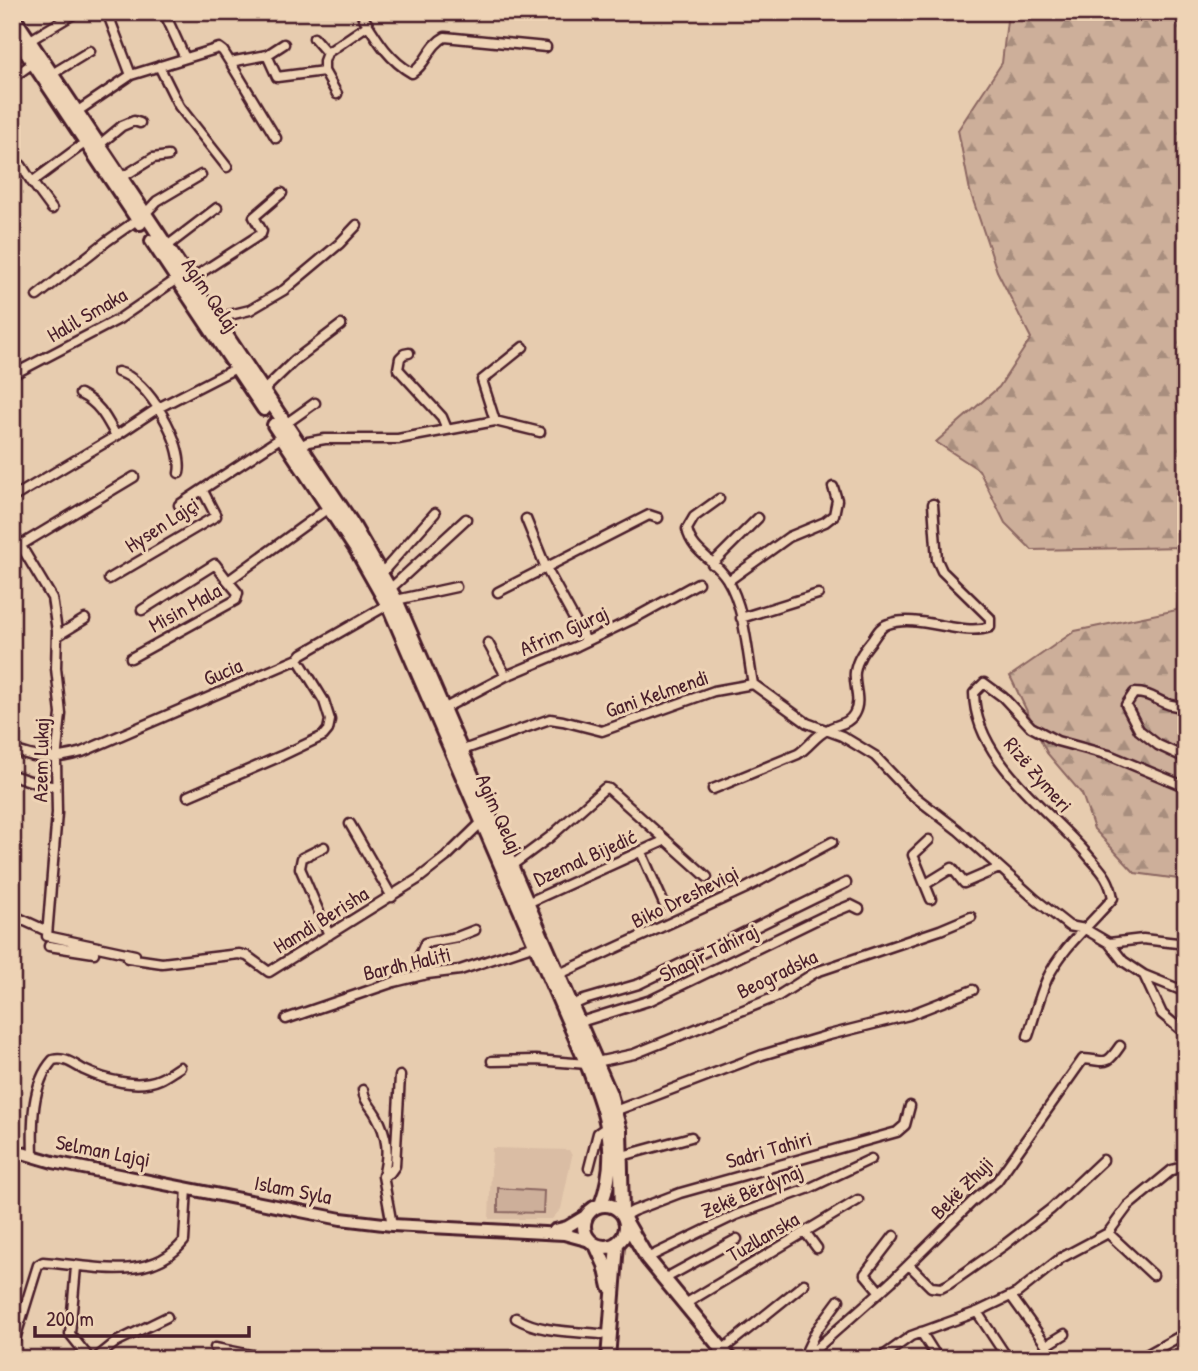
<svg xmlns="http://www.w3.org/2000/svg" width="1198" height="1371" font-family="'Patrick Hand',sans-serif">
  <defs>
    <pattern id="forest-firs" width="22" height="20" patternUnits="userSpaceOnUse" patternTransform="scale(1.75)"><rect width="22" height="20" fill="#cdaf9a"/><path d="M5 1l3.5 6h-7zM16 11l3.5 6h-7z" fill="#a88e7e"/></pattern>
  </defs>
  <rect width="100%" height="100%" fill="#e7ccaf"/>
  <filter id="ink" filterUnits="userSpaceOnUse"><feTurbulence type="fractalNoise" baseFrequency=".0143" numOctaves="2"/><feDisplacementMap in="SourceGraphic" scale="14" xChannelSelector="R" yChannelSelector="G"/><feConvolveMatrix kernelMatrix="1 2 1 2 8 2 1 2 1" color-interpolation-filters="sRGB"/></filter>
  <g filter="url(#ink)">
    <path fill="#dabda4" d="M492 1148 569 1150 572 1156 561 1209 552 1219H489Z"/>
    <path fill="url(#forest-firs)" stroke="#8c6762" stroke-width="2" d="M1008 12H1186V880L1135 873 1094 829 1082 794 1047 753 1010 676 1075 631 1177 610 1184 547 1032 550 1005 523 979 470 936 442 999 387 1031 338 997 271 970 191 958 130 1002 63Z"/>
    <path fill="#cdaf9a" stroke="#8c6762" stroke-width="2" d="M498 1188 544 1191 543 1213 498 1212Z"/>
    <g fill="none" stroke-linecap="round" stroke-linejoin="round">
      <g stroke="#4a1f2b" stroke-width="13">
        <path id="minor" d="M107 12 131 75
          M164 12 185 58
          M360 12C375 36 387 59 412 73 427 64 429 45 445 37L546 47
          M314 38 327 53
          M12 51 77 12
          M327 53 368 25
          M267 55 277 77 324 71V61L327 53
          M230 62 267 55 284 44
          M159 66 179 106 227 167
          M324 71 337 94
          M52 74 90 51
          M12 78 33 63
          M75 113 131 75 219 48 223 51 230 62 276 138
          M99 145 122 126 134 121 140 123
          M21 165 32 182 86 142
          M121 178 153 158 168 156
          M32 182 52 209
          M166 247 217 208
          M188 281 261 234 262 231 254 217 282 193
          M37 296 107 241 144 215 157 201 201 175
          M213 319 250 310 284 290 339 244 357 225
          M409 353 404 354 400 358 398 369 442 417 447 429
          M118 372C148 378 185 445 179 473
          M12 375 119 319 177 279
          M261 393 295 360 341 325
          M80 394C100 404 106 418 116 436
          M495 421 482 380 523 347
          M284 425 315 403
          M299 447 308 442 325 439H398L495 421 540 432
          M12 498 116 436 158 408 240 366
          M719 499 694 517 687 529C692 553 715 559 727 579 745 608 747 652 753 684
          M179 505 282 437
          M526 519 546 568 586 641
          M12 531 52 598 57 631 56 668 61 714 56 760 57 813 47 936 135 955
          M21 545 134 477
          M712 564 758 518
          M379 576 435 513
          M109 579 216 516 203 491
          M728 581 789 537 825 522 834 515 837 500 833 487
          M390 589 466 519
          M498 592 649 515 658 518
          M142 610 215 564 228 581
          M741 618 818 594
          M57 636 85 619
          M488 643 506 676
          M131 658 236 600 238 593 228 581 331 506
          M1186 706C1160 708 1157 693 1134 693L1126 705 1139 730 1158 745 1186 758
          M441 710 506 676 577 646 631 620 698 583
          M12 749C38 760 55 760 82 752L298 659 302 654 396 600 456 587
          M460 751 550 719 563 721 602 731 714 691 753 684 807 723 842 736 875 756 910 793 958 830 1035 899 1069 926 1085 929 1109 943 1123 961 1144 975 1162 1014 1186 1034
          M12 775 36 783 56 787
          M713 789 798 754C809 747 816 735 827 730 836 724 848 725 854 714 862 700 853 686 855 672 857 658 865 649 873 639 877 633 881 626 888 624 918 613 961 637 990 627V618L942 571 937 560 933 504
          M188 796 281 756 323 736 328 730 330 720 324 701 298 659
          M350 824 392 897
          M929 840 913 855 931 899
          M324 847 302 858 300 868 329 935
          M641 852 664 904
          M511 866 550 837 605 788 609 789 707 877
          M926 884 952 868 964 883 999 868
          M525 904 666 840
          M12 915 47 931
          M1109 943 1143 939 1186 944
          M49 946 94 953
          M128 958 162 963 239 954 247 956 269 972 418 879 446 857 485 819
          M424 975 420 955 425 943 457 937 475 930
          M1144 975 1186 992
          M555 976 746 888 832 842
          M568 1007 584 1000 639 984 846 883
          M286 1019 394 982 427 974 460 970 535 945
          M577 1023 651 1000 822 917 851 905 859 909
          M1028 1036C1034 1018 1039 997 1047 979 1062 947 1091 924 1113 898 1109 876 1100 870 1086 853 1046 807 975 759 974 693L984 683 1003 697 1031 727 1057 741 1109 755 1186 787
          M492 1061 536 1060 587 1064 634 1054 778 996 816 972 940 930 971 917
          M363 1090C364 1101 371 1106 376 1115 388 1136 389 1154 383 1176
          M612 1112 762 1055 829 1035 909 1015 973 990
          M33 1156C32 1125 31 1084 53 1060 65 1057 73 1064 84 1070 105 1080 138 1089 160 1079 167 1076 173 1071 180 1067
          M622 1156 691 1137
          M589 1168 598 1133 608 1126
          M624 1216 633 1211 680 1193 897 1132 905 1125 910 1106
          M392 1225 383 1176 390 1173 395 1166 400 1076
          M806 1233 817 1248
          M1108 1233 1153 1275
          M647 1258 736 1215 810 1188 871 1159
          M909 1265 931 1287 941 1288 949 1284 1003 1246 1051 1209 1103 1160
          M76 1267 70 1334 90 1359
          M664 1279 737 1239
          M880 1292 865 1274 894 1236
          M1011 1296 1050 1350
          M685 1304 858 1200
          M977 1312 1008 1359
          M516 1318C543 1334 578 1331 609 1335
          M921 1332 938 1359
          M15 1339 38 1265 43 1262C90 1265 150 1284 184 1241L187 1188
          M1047 1345 1065 1334
          M215 1348 271 1359
          M722 1350 804 1284
          M810 1354 892 1281 972 1202 997 1181 1083 1059C1106 1060 1105 1068 1120 1046
          M810 1354 807 1350 816 1331 839 1300
          M95 1359 116 1342 167 1317
          M794 1359 810 1354 815 1359
          M879 1359 911 1336 977 1312 1017 1293 1061 1258 1108 1233 1128 1206 1172 1170 1180 1168 1186 1169
          M1139 1359 1186 1333"/>
      </g>
      <g stroke="#4a1f2b" stroke-width="16">
        <path id="tertiary" d="M12 1150 53 1162 341 1219 392 1225 564 1234 590 1241
          M555 1230 567 1227 587 1215"/>
      </g>
      <g stroke="#4a1f2b" stroke-width="18">
        <path id="secondary" d="M12 15 351 522 396 600 610 1094 620 1130 622 1213
          M12 31 140 223
          M152 241 264 409
          M274 425 356 549 391 611 589 1069C607 1118 620 1153 601 1205
          M584 1226a21 21 0 1 1 42 0a21 21 0 1 1-42 0Z
          M626 1222 647 1258 730 1359
          M596 1245 605 1265 610 1287
          M608 1359 617 1244"/>
      </g>
      <use href="#minor" stroke="#eed3b5" stroke-width="8"/>
      <use href="#tertiary" stroke="#eed3b5" stroke-width="10"/>
      <use href="#secondary" stroke="#eed3b5" stroke-width="12"/>
    </g>
  </g>
  <g text-anchor="middle" stroke-width="6" stroke-linejoin="round" paint-order="stroke">
    <g font-size="21" fill="#4a1f2b" stroke="#eed3b5">
      <text transform="translate(210 295) rotate(56)" y="7">Agim Qelaj</text>
      <text transform="translate(87 315) rotate(-30)" y="7">Halil Smaka</text>
      <text transform="translate(162 525) rotate(-33)" y="7">Hysen Lajçi</text>
      <text transform="translate(185 608) rotate(-29)" y="7">Misin Mala</text>
      <text transform="translate(564 631) rotate(-24)" y="7">Afrim Gjuraj</text>
      <text transform="translate(223 672) rotate(-23)" y="7">Gucia</text>
      <text transform="translate(657 694) rotate(-19)" y="7">Gani Kelmendi</text>
      <text transform="translate(41 760) rotate(-89)" y="7">Azem Lukaj</text>
      <text transform="translate(1038 775) rotate(49)" y="7">Rizë Zymeri</text>
      <text transform="translate(499 814) rotate(66)" y="7">Agim Qelaj</text>
      <text transform="translate(585 858) rotate(-24)" y="7">Dzemal Bijedić</text>
      <text transform="translate(685 897) rotate(-26)" y="7">Biko Dresheviqi</text>
      <text transform="translate(321 920) rotate(-32)" y="7">Hamdi Berisha</text>
      <text transform="translate(709 953) rotate(-26)" y="7">Shaqir Tahiraj</text>
      <text transform="translate(407 964) rotate(-13)" y="7">Bardh Haliti</text>
      <text transform="translate(777 974) rotate(-26)" y="7">Beogradska</text>
      <text transform="translate(769 1150) rotate(-16)" y="7">Sadri Tahiri</text>
      <text transform="translate(103 1151) rotate(11)" y="7">Selman Lajqi</text>
      <text transform="translate(962 1188) rotate(-45)" y="7">Bekë Zhuji</text>
      <text transform="translate(293 1190) rotate(11)" y="7">Islam Syla</text>
      <text transform="translate(752 1191) rotate(-23)" y="7">Zekë Bërdynaj</text>
      <text transform="translate(763 1237) rotate(-30)" y="7">Tuzllanska</text>
    </g>
  </g>
  <rect width="1198" height="1371" fill="none" stroke="#eed3b5" stroke-width="42"/>
  <rect x="21" y="21" width="1156" height="1329" fill="none" stroke="#4a1f2b" stroke-width="2.5" filter="url(#ink)"/>
  <path d="M35 1326v10h214v-10" fill="none" stroke="#4a1f2b" stroke-width="3.5"/>
  <text x="46" y="1326" font-size="21" fill="#4a1f2b" stroke="#eed3b5" stroke-width="5" paint-order="stroke">200 m</text>
</svg>
